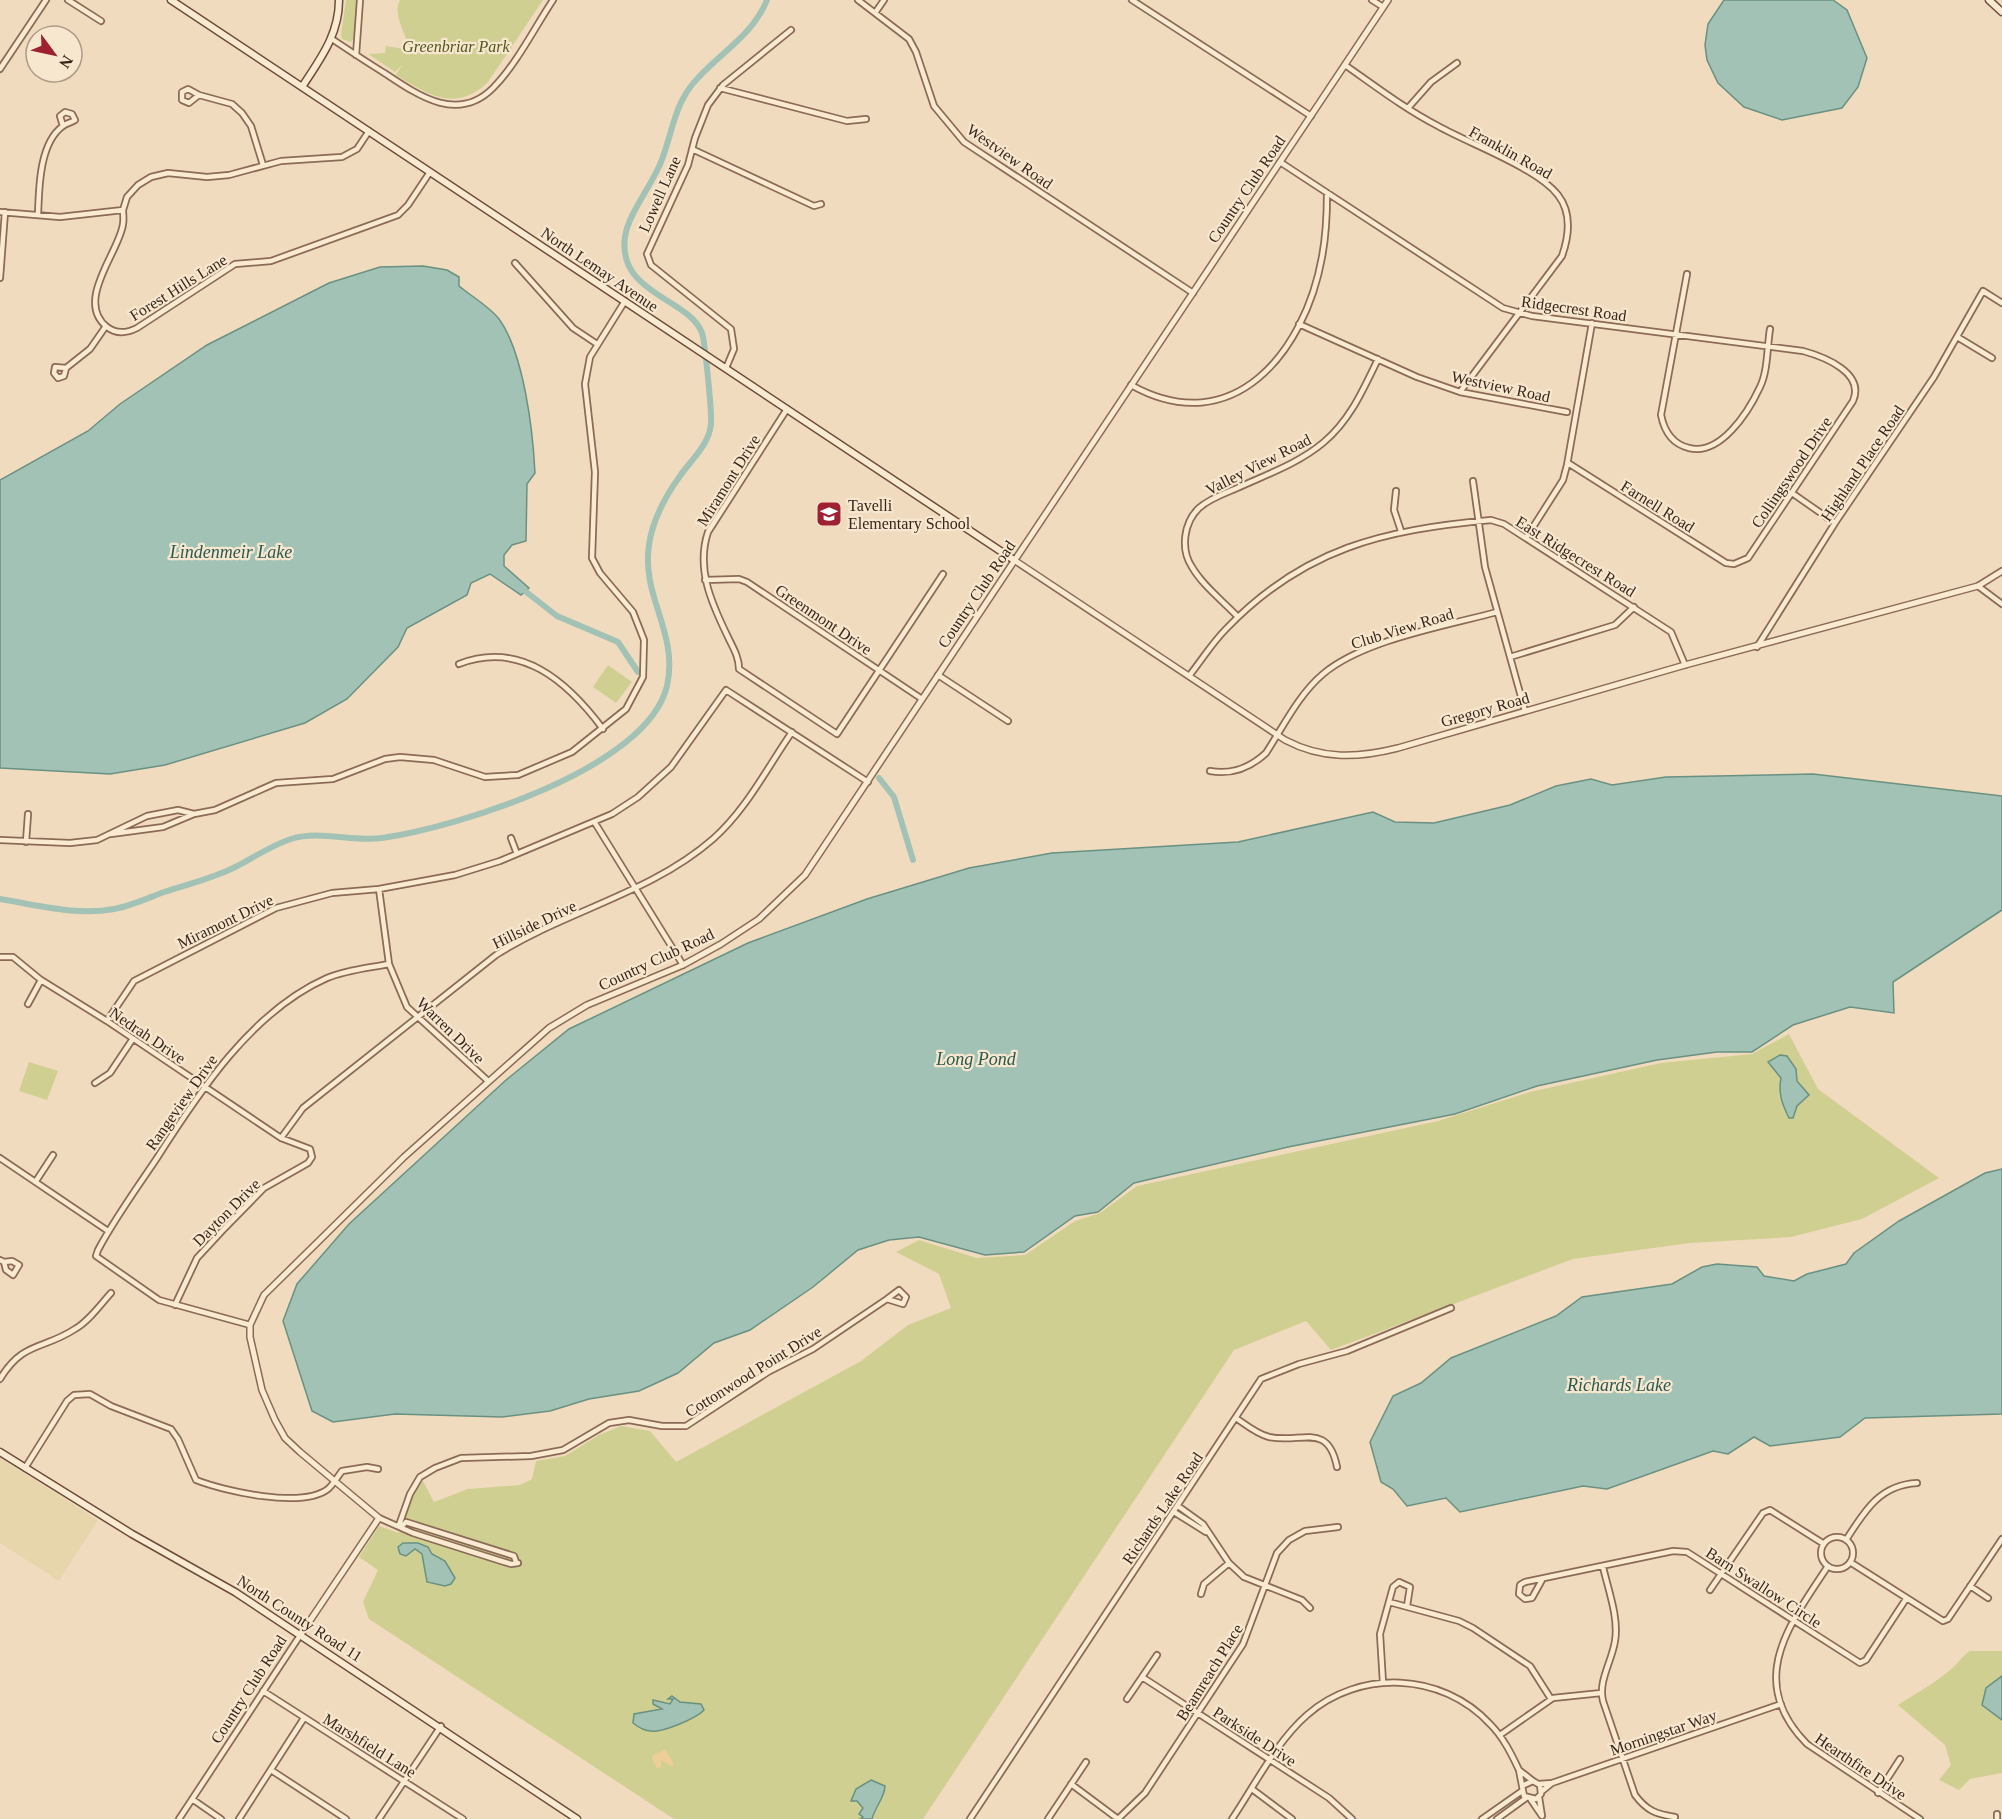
<svg xmlns="http://www.w3.org/2000/svg" width="2002" height="1819" font-family="Georgia,serif">
  <rect width="100%" height="100%" fill="#f1dbbe"/>
  <path fill="#e7d6ab" d="M0 1458 98 1520 59 1581 0 1543Z"/>
  <path fill="#d0cf92" d="M346 0H357L355 37 351 42 342 39 341 35Z
    M400 0H543L488 82C456 113 428 95 396 75L402 65 395 72 368 54 385 53 386 46 404 49 409 54C410 37 391 17 400 0Z
    M608 665 632 682 616 703 593 687Z
    M1789 1034 1818 1089 1939 1178 1862 1219 1791 1237 1690 1243 1573 1259 1331 1350 1306 1321 1234 1350 923 1819H674L369 1619 363 1602 378 1570 359 1557 379 1526 399 1533 415 1491 423 1481 434 1502 468 1489 520 1485 532 1479 536 1461 565 1456 599 1435 621 1426 650 1431 676 1462 861 1361 908 1325 951 1308 939 1274 896 1252 919 1240 977 1258 1025 1255 1075 1221 1100 1213 1137 1186 1438 1121 1530 1092 1661 1063 1752 1054Z
    M29 1062 58 1071 47 1100 19 1091Z
    M1970 1651H2002V1773L1970 1779 1959 1790 1939 1780 1951 1765 1945 1745 1898 1705C1915 1694 1935 1683 1950 1670 1958 1664 1961 1657 1970 1651Z"/>
  <path fill="#efcd99" d="M665 1750 674 1764 671 1766 661 1760V1767L657 1768 652 1759 653 1755Z"/>
  <path fill="#a2c2b5" stroke="#699182" stroke-width="1.5" d="M1724 0H1833L1847 10 1867 58 1858 87 1842 108 1782 120 1744 107 1718 83 1707 60 1705 45 1708 24Z
    M423 266 447 270 459 277V286C471 296 490 307 499 319 524 353 533 432 535 473L527 484 526 541 512 545 504 555V566L529 588 521 595 490 574 471 583 467 595 407 628 398 647 347 699 305 723 165 765 110 774 0 768V480L88 431 120 404 207 345 329 283 380 267Z
    M1813 774 2002 796V910L1893 982 1894 1013 1850 1007 1793 1025 1752 1052H1717L1657 1060 1537 1086 1455 1114 1288 1147 1134 1183 1098 1212 1075 1216 1024 1252 985 1255 919 1237 889 1240 858 1250 813 1287 750 1330 714 1343 678 1373 639 1391 589 1399 550 1411 502 1417 395 1414 333 1422 312 1411 283 1321 297 1284 349 1224 506 1080 569 1029 748 943 867 899 969 868 1052 853 1238 842 1373 812 1395 822 1434 823 1510 805 1556 786 1591 779 1612 785 1666 777Z
    M1780 1055 1787 1056 1796 1069 1797 1081 1809 1095 1797 1106 1793 1118H1789C1782 1104 1778 1093 1781 1078L1768 1062Z
    M2002 1169V1414L1865 1418 1840 1437 1770 1446 1754 1437 1728 1454 1713 1451 1607 1489 1583 1486 1460 1512 1446 1498 1407 1506 1393 1489 1381 1482 1370 1442 1393 1396 1421 1383 1451 1358 1556 1316 1582 1297 1672 1284 1702 1267 1717 1264 1757 1267 1764 1276 1794 1281 1807 1274 1846 1264 1854 1253 1899 1221 1985 1173Z
    M403 1543H418L428 1547 432 1554 445 1561 455 1578 451 1584 445 1586 427 1582 422 1554 415 1549 406 1556 400 1554 398 1547Z
    M2002 1676V1720L1982 1705 1986 1688Z
    M672 1696 680 1702 701 1704 704 1710C697 1718 662 1733 651 1731 644 1731 638 1727 633 1723L634 1714 662 1709 653 1704V1700L670 1704 673 1699H668Z
    M871 1780 885 1786C885 1797 875 1807 872 1819H860L863 1817 859 1814 863 1808 857 1801H851L856 1789Z"/>
  <g fill="none" stroke-linecap="round" stroke-linejoin="round">
    <path stroke="#a2c2b5" stroke-width="6" d="M525 591 557 616 618 642 638 672
      M879 778 894 797 913 860
      M0 899C36 905 77 916 114 909 131 906 148 898 164 892 186 885 209 879 229 870 249 861 269 846 291 839 319 830 353 842 382 838 457 827 647 769 667 686 679 633 641 597 649 545 652 521 666 495 680 476 691 460 709 445 711 424 712 413 705 342 702 333 689 298 617 294 625 237 628 214 652 185 661 162 673 132 674 103 697 79 721 52 753 35 767 0"/>
    <g stroke="#8b6b56" stroke-width="8">
      <path id="minor" d="M68 0 101 21
        M858 0 909 39 916 52 934 106 964 142 1193 293
        M1132 0 1311 116
        M1372 0 1383 7
        M875 13 884 0
        M332 39C350 51 368 63 386 74 419 96 458 123 493 88 516 65 535 27 553 0
        M356 55 360 0
        M1345 65C1375 86 1405 109 1438 126 1470 144 1537 168 1558 195 1572 213 1569 236 1562 256L1460 392
        M0 69 46 0
        M720 88 847 121 866 119
        M199 95 189 103 182 100V92L188 89 199 95 232 104 242 113 251 126 263 165
        M1408 108 1431 82 1457 63
        M692 149 814 206 821 204
        M1280 162 1503 308 1532 316 1803 351C1825 357 1865 373 1853 401L1748 558 1734 564 1726 563 1568 463
        M123 210C123 214 124 219 123 224 120 251 74 301 107 327 116 334 127 333 137 328L235 264 271 261 398 215 408 205 430 172
        M0 212 60 217 123 210 127 197 138 185 151 177 168 173 207 177 229 175 281 161 342 157 357 149 369 131
        M38 215C39 189 39 143 63 126 66 123 71 123 75 120L72 114 65 112 60 116 63 126
        M515 263 573 328 597 344
        M1687 274 1661 415C1664 430 1672 444 1689 448 1720 456 1748 413 1760 387 1768 371 1767 347 1770 329
        M0 278 5 212
        M1299 324 1417 377 1460 392 1567 412
        M1959 338 1992 358
        M66 368 55 367 54 373 58 378 64 376 66 368 90 349 106 326
        M726 368 734 349 731 329 651 265 647 254 688 165 695 138 708 105 723 85 791 30
        M1131 385C1233 442 1305 352 1322 257 1326 236 1327 215 1327 193
        M787 409 708 532C696 568 711 602 727 635 732 646 739 656 739 669L837 734 943 574
        M1473 481 1485 567 1525 711
        M1396 491 1394 510 1401 531
        M1792 493 1835 523
        M1526 538 1563 480 1567 465 1592 323
        M705 580 739 579 747 582 922 699
        M1978 586 2002 604
        M1238 617C1223 601 1203 586 1192 567 1180 549 1184 522 1199 508 1209 499 1223 494 1235 489 1265 475 1298 464 1324 442 1350 420 1363 390 1378 359
        M1757 647 1835 523 1934 377 1983 291 2002 303
        M1510 657 1615 625 1634 607
        M459 664C521 640 568 682 603 729
        M938 675 1008 721
        M1189 676C1201 661 1212 643 1226 629 1304 548 1383 530 1491 520L1504 524 1671 632 1685 665
        M1210 771C1232 775 1250 768 1266 753 1283 727 1299 694 1323 674 1363 640 1445 626 1497 612
        M194 814 215 810 276 783 333 779 385 759 400 757 434 760 485 777 518 775 572 752 626 709 643 677 644 640 633 612 600 573 592 558 595 472 585 384 590 357 625 301
        M595 823 683 965
        M511 838 517 854
        M0 840 70 843 97 840 147 816 178 810 194 814 163 827 111 834
        M26 842 28 814
        M379 889 389 964 407 1007 487 1080
        M0 957H13L41 980 107 1021 281 1138 310 1149 312 1157 308 1163 264 1188 222 1231 197 1258 175 1305
        M28 1004 41 980
        M107 1021 134 981 276 908 332 893 379 889 455 875 500 861 612 814 638 797 671 767 726 690 868 782
        M95 1083 110 1073 132 1040
        M281 1138 303 1108 496 955C565 911 650 894 713 839 746 810 767 768 792 732
        M0 1158 108 1231
        M36 1181 53 1155
        M0 1260 4 1262 6 1270 13 1275 19 1265 12 1261 4 1262
        M250 1325 159 1300 96 1256 98 1250C115 1218 137 1188 157 1158 199 1092 252 1011 327 978 346 970 368 968 389 964
        M0 1379C23 1341 43 1350 75 1329 89 1321 100 1305 111 1293
        M1236 1418C1246 1425 1257 1434 1269 1437 1301 1444 1328 1421 1337 1467
        M25 1468 67 1401 74 1395 90 1394 111 1406 171 1429 178 1439 196 1480C224 1491 302 1509 328 1489 333 1485 338 1476 342 1471L367 1467 378 1469
        M1178 1506 1203 1524 1229 1563 1244 1577 1302 1600 1310 1608
        M1174 1512 1206 1532
        M379 1518 413 1533 501 1561 511 1564 518 1563
        M399 1525 410 1494 420 1477 435 1468 461 1458 531 1456 563 1450 609 1423 629 1420 662 1426H686L768 1372 813 1349 887 1299 903 1304 906 1297 899 1290 887 1299
        M402 1526 406 1522 514 1556 516 1562
        M1821 1553a16 16 0 1 1 32 0a16 16 0 1 1-32 0Z
        M1846 1540C1864 1512 1879 1485 1917 1483
        M1850 1562 1943 1621 1948 1619 2002 1539
        M1828 1566C1789 1625 1745 1681 1807 1744L1920 1819
        M1603 1567C1608 1589 1619 1618 1615 1641 1612 1661 1598 1681 1603 1701L1635 1795C1647 1811 1656 1814 1675 1817
        M1542 1580 1532 1598 1525 1599 1519 1594 1520 1585 1525 1582 1673 1551 1687 1552 1860 1663 1866 1660 1906 1599
        M1970 1586 1988 1598
        M1710 1590 1763 1513 1770 1510 1824 1544
        M1201 1594 1204 1584 1229 1563
        M1389 1602 1459 1621 1473 1628 1530 1666 1551 1699
        M1142 1677 1329 1798 1352 1819
        M1383 1683 1380 1634 1393 1587 1399 1582 1410 1587 1407 1606
        M263 1691 463 1819
        M1127 1699 1157 1655
        M1500 1735 1553 1698 1601 1693
        M271 1770 346 1819
        M1552 1783 1781 1704
        M1071 1784 1118 1819
        M1539 1784 1552 1783 1541 1792
        M1524 1785 1533 1781 1540 1785 1541 1794 1536 1799 1524 1796 1519 1770 1533 1781
        M1252 1789 1292 1819
        M1878 1793 1900 1759
        M192 1799 221 1819
        M1531 1800 1542 1816 1539 1797
        M179 1819 301 1634
        M239 1819 304 1718
        M379 1819 441 1726
        M970 1819 1261 1379 1299 1364 1347 1351 1451 1308
        M1048 1819 1086 1762
        M1118 1819 1145 1793 1243 1644 1277 1553 1289 1540 1305 1531 1338 1527
        M1232 1819C1255 1785 1276 1742 1307 1715 1359 1669 1442 1672 1490 1724 1503 1737 1511 1753 1519 1770
        M1482 1819 1522 1791
        M1497 1819 1526 1798
        M1997 1819V1814"/>
    </g>
    <g stroke="#8b6b56" stroke-width="8">
      <path id="tertiary" d="M1014 560 1285 740C1323 760 1358 758 1398 748L1685 665 1978 586 2002 571
        M301 1634 379 1518 300 1452 285 1438 275 1420 262 1390 250 1337V1325L264 1295 404 1157 549 1028 587 1005 683 965 721 944 759 919 805 875 1388 0"/>
    </g>
    <g stroke="#6d4c39" stroke-width="9">
      <path id="secondary" d="M171 0 1014 560
        M1989 0 2002 12
        M302 87C320 59 339 35 339 0
        M0 1452 132 1534 235 1592 577 1819"/>
    </g>
    <use href="#minor" stroke="#fbead2" stroke-width="4.5"/>
    <use href="#tertiary" stroke="#fbead2" stroke-width="5"/>
    <use href="#secondary" stroke="#fbead2" stroke-width="6"/>
  </g>
  <defs>
    <g id="school-square" transform="scale(1.35)"><rect x="-9" y="-9" width="18" height="18" rx="4" fill="#9e2132" stroke="#f8e7cf"/><path d="M0-5L7-2L0 1L-7-2ZM-4 1L0 2.5L4 1V4Q0 6-4 4Z" fill="#fff"/></g>
  </defs>
  <g fill-rule="evenodd">
    <use href="#school-square" x="829" y="514"/>
  </g>
  <g text-anchor="middle" stroke-width="4.5" stroke-linejoin="round" paint-order="stroke">
    <g font-size="16" font-style="italic" fill="#505720" stroke="#f8e7cf">
      <text x="456" y="52">Greenbriar Park</text>
    </g>
    <g font-size="16" fill="#39261b" stroke="#f8e7cf">
      <text transform="translate(1511 152) rotate(29)" y="6">Franklin Road</text>
      <text transform="translate(1010 156) rotate(35)" y="6">Westview Road</text>
      <text transform="translate(1246 189) rotate(-56)" y="6">Country Club Road</text>
      <text transform="translate(659 194) rotate(-66)" y="6">Lowell Lane</text>
      <text transform="translate(600 269) rotate(34)" y="6">North Lemay Avenue</text>
      <text transform="translate(178 287) rotate(-32)" y="6">Forest Hills Lane</text>
      <text transform="translate(1574 308) rotate(8)" y="6">Ridgecrest Road</text>
      <text transform="translate(1501 386) rotate(12)" y="6">Westview Road</text>
      <text transform="translate(1862 463) rotate(-56)" y="6">Highland Place Road</text>
      <text transform="translate(1258 464) rotate(-27)" y="6">Valley View Road</text>
      <text transform="translate(1791 472) rotate(-56)" y="6">Collingswood Drive</text>
      <text transform="translate(728 480) rotate(-58)" y="6">Miramont Drive</text>
      <text transform="translate(1658 506) rotate(32)" y="6">Farnell Road</text>
      <text transform="translate(1576 556) rotate(32)" y="6">East Ridgecrest Road</text>
      <text transform="translate(976 594) rotate(-56)" y="6">Country Club Road</text>
      <text transform="translate(824 619) rotate(34)" y="6">Greenmont Drive</text>
      <text transform="translate(1402 628) rotate(-17)" y="6">Club View Road</text>
      <text transform="translate(1485 709) rotate(-16)" y="6">Gregory Road</text>
      <text transform="translate(225 921) rotate(-26)" y="6">Miramont Drive</text>
      <text transform="translate(534 924) rotate(-26)" y="6">Hillside Drive</text>
      <text transform="translate(656 959) rotate(-25)" y="6">Country Club Road</text>
      <text transform="translate(451 1030) rotate(44)" y="6">Warren Drive</text>
      <text transform="translate(148 1035) rotate(34)" y="6">Nedrah Drive</text>
      <text transform="translate(181 1102) rotate(-55)" y="6">Rangeview Drive</text>
      <text transform="translate(226 1212) rotate(-45)" y="6">Dayton Drive</text>
      <text transform="translate(753 1371) rotate(-32)" y="6">Cottonwood Point Drive</text>
      <text transform="translate(1162 1508) rotate(-56)" y="6">Richards Lake Road</text>
      <text transform="translate(1764 1587) rotate(33)" y="6">Barn Swallow Circle</text>
      <text transform="translate(300 1618) rotate(33)" y="6">North County Road 11</text>
      <text transform="translate(1209 1672) rotate(-58)" y="6">Beamreach Place</text>
      <text transform="translate(248 1689) rotate(-57)" y="6">Country Club Road</text>
      <text transform="translate(1663 1732) rotate(-19)" y="6">Morningstar Way</text>
      <text transform="translate(1255 1736) rotate(33)" y="6">Parkside Drive</text>
      <text transform="translate(370 1745) rotate(32)" y="6">Marshfield Lane</text>
      <text transform="translate(1861 1766) rotate(34)" y="6">Hearthfire Drive</text>
    </g>
    <g font-size="16" fill="#39261b" stroke="#f8e7cf" text-anchor="start">
      <text x="848" y="511">Tavelli<tspan x="848" dy="18">Elementary School</tspan></text>
    </g>
    <g font-size="18" font-style="italic" fill="#295a51" stroke="#f8e7cf">
      <text x="231" y="558">Lindenmeir Lake</text>
      <text x="976" y="1065">Long Pond</text>
      <text x="1619" y="1391">Richards Lake</text>
    </g>
  </g>
  <g transform="translate(54 54) rotate(123)"><circle r="28" fill="#f8e7cf" stroke="#ac9a87" stroke-width="1.5"/>
  <path d="M0-4.5L10 22L0 15L-10 22Z" fill="#9e2132"/>
  <text y="-9" font-size="16" font-weight="bold" text-anchor="middle" fill="#39261b">N</text>
  </g>
</svg>
